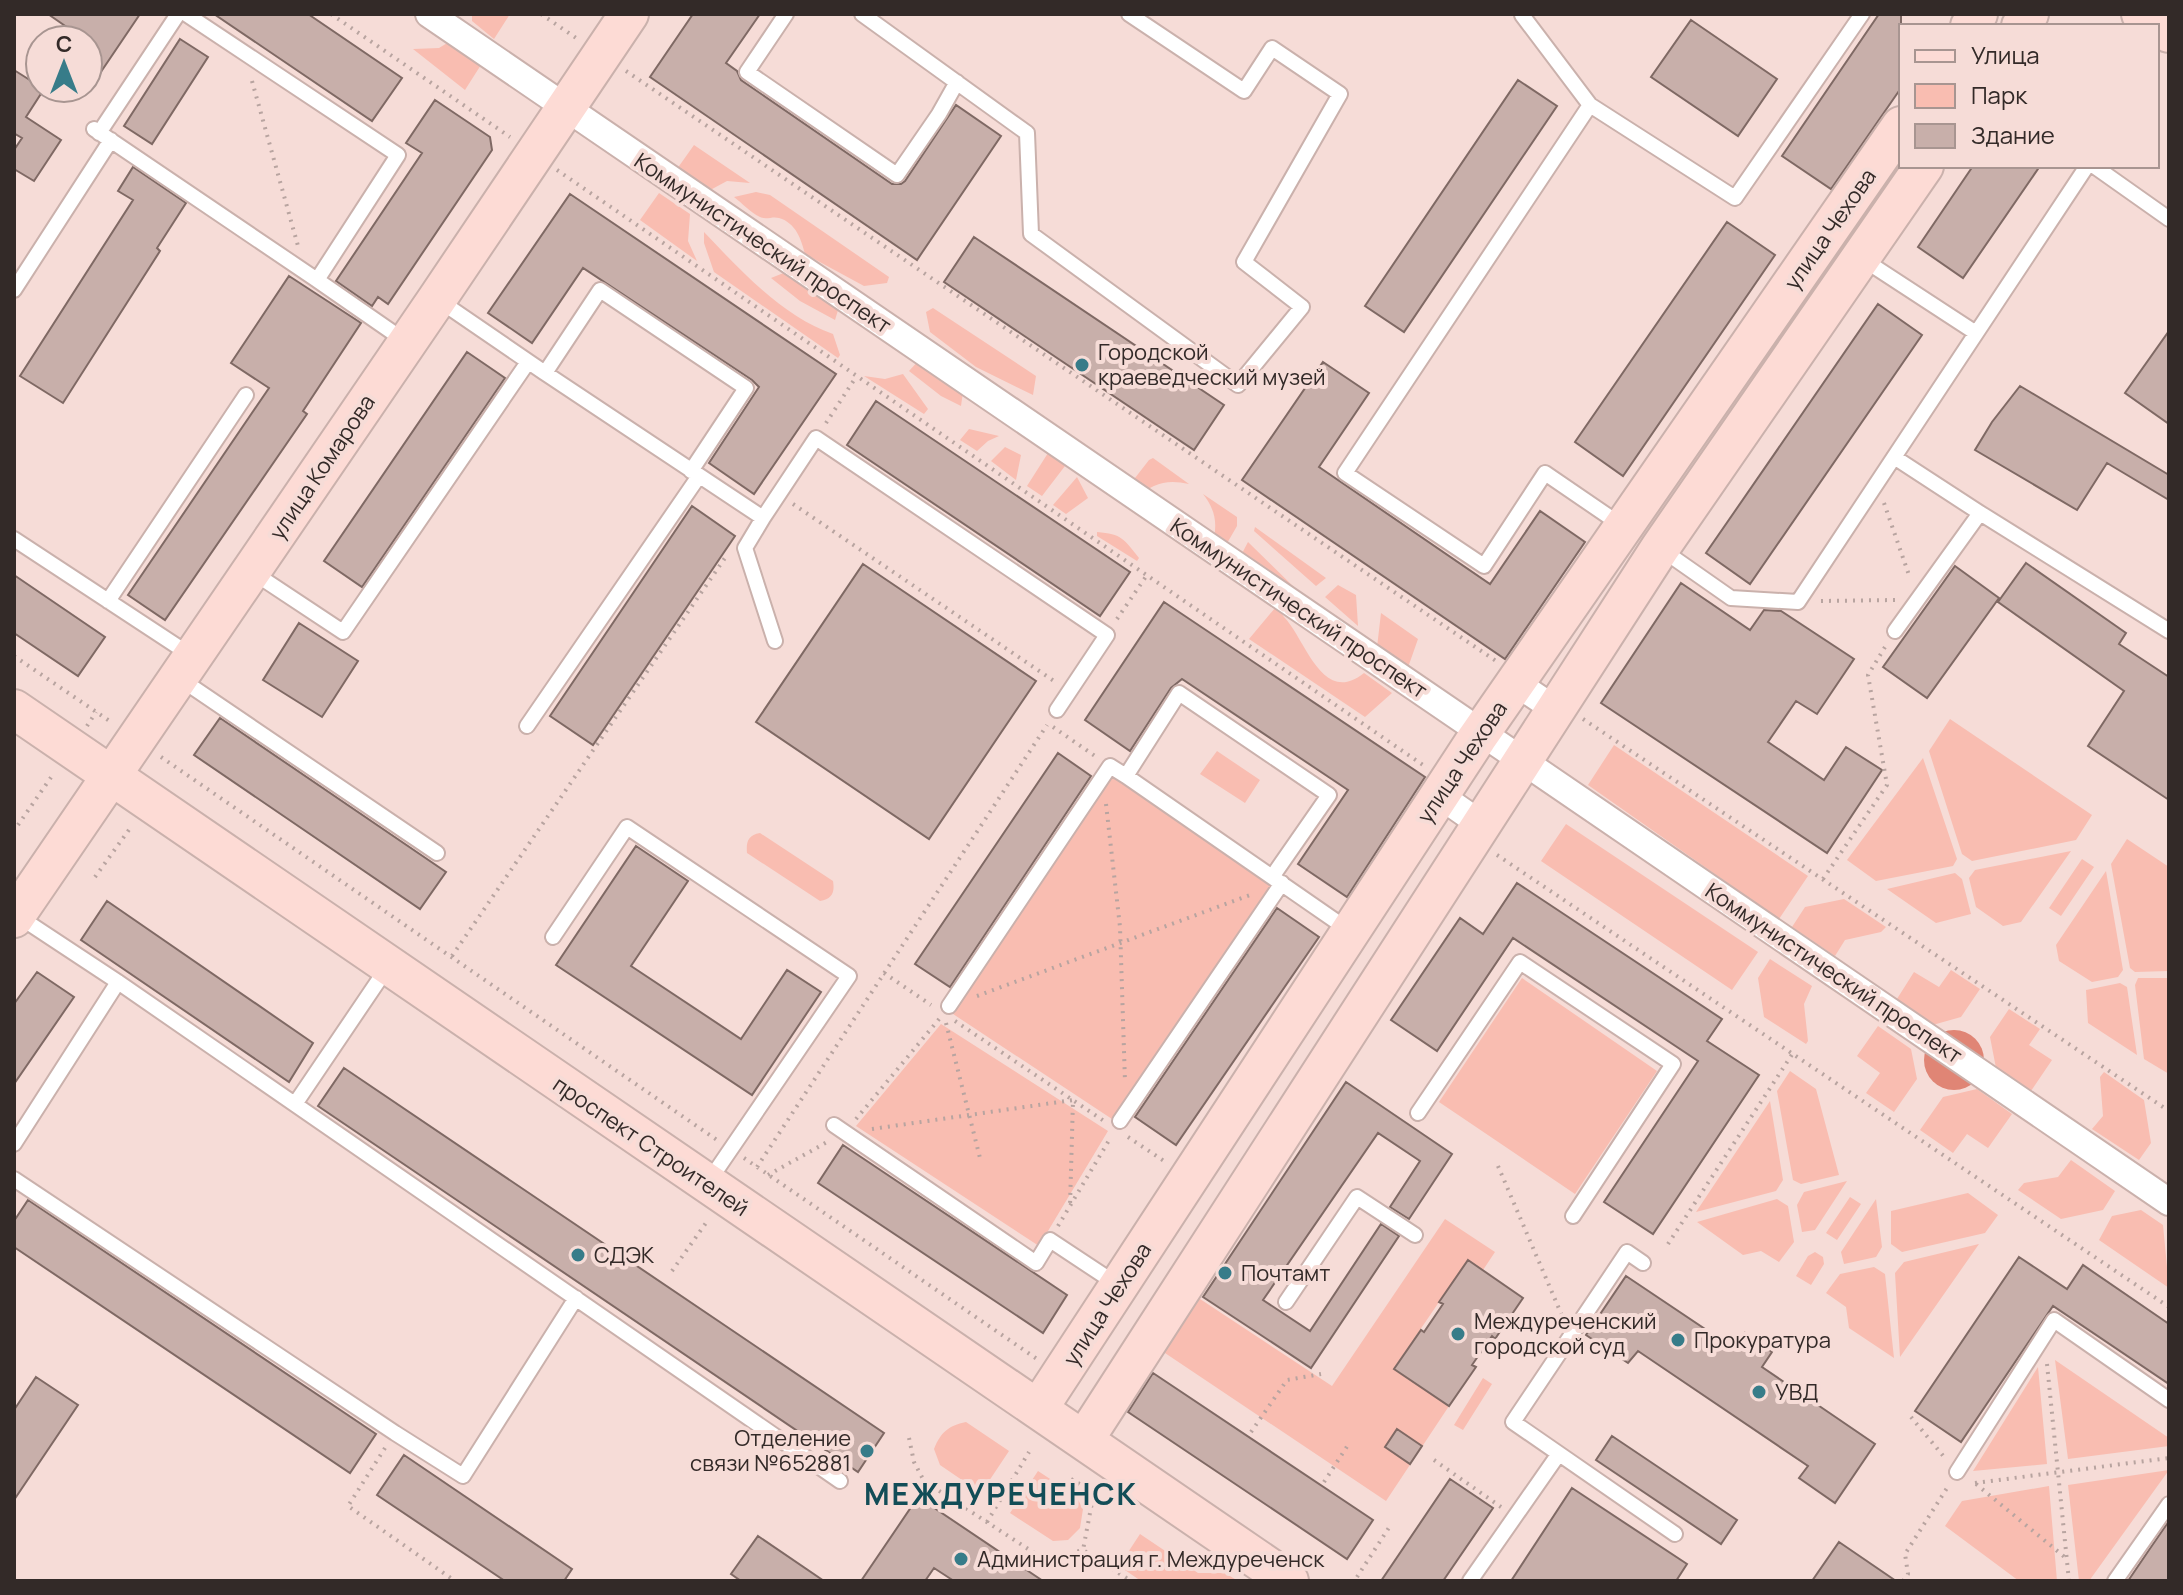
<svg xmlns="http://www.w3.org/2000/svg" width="2183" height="1595" font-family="Manrope,sans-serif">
  <rect width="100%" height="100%" fill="#f6dcd7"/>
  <path fill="#f9bdb1" d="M472 14H510L494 39 472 21Z
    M457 37 486 57 465 90 413 49 439 48Z
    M694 145 750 183 727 181 701 195 672 176Z
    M756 192 770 195 889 277 887 283 864 286 805 254C801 239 796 223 779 218 773 216 766 220 760 217 751 213 742 203 734 197Z
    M659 193 690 214 688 241 697 261 640 220Z
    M704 232C740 270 783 317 833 334L840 355 838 358 714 272 704 243Z
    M796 268 839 307 835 320 800 301 771 278Z
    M933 308 1036 376 1033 395 976 367 930 332 926 312Z
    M921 358 965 378 961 406 941 396 909 371Z
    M903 374 928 409 924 414 864 376 885 379Z
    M969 429 999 436 988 441 977 451 960 440Z
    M1005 447 1021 455 1016 480 991 461Z
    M1048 453 1065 466 1042 496 1027 486Z
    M1153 458 1189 484C1167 479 1153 483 1136 498L1128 487 1149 460Z
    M1077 477 1088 498 1066 514 1053 505Z
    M1203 494 1237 517V526L1222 552 1211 548C1218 527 1217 512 1203 494Z
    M1255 527 1326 578 1316 586 1254 531Z
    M1097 532C1122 534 1124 539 1139 558L1137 561 1097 536Z
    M1248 542 1305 598 1238 561Z
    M1338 585 1356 595 1358 626 1325 597Z
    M1275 608C1278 611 1282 613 1284 617 1305 638 1322 707 1364 673L1392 693 1365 717 1249 639Z
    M1381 613 1418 639 1405 676 1376 656Z
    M1950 719 2092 815 2076 840 1972 861 1962 854 1929 751Z
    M1614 745 1808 876 1779 919 1588 785Z
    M1217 751 1260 780 1245 803 1200 774Z
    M1923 758 1957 859 1953 866 1876 881 1847 860Z
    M1113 771 1275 883 1115 1121 950 1012Z
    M1566 824 1758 952 1732 990 1541 861Z
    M760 833 833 881C835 893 832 899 820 901L747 853C746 842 748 835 760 833Z
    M2127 839 2169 867V971L2135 972 2130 968 2111 864Z
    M2071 851 2021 922 2003 926 1976 907 1969 878 1975 870Z
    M2082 859 2094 867 2061 916 2049 908Z
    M2106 871 2123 970 2118 977 2092 982 2059 961 2056 945Z
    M1955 873 1962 879 1971 914 1936 923 1887 889Z
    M1844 899 1886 927 1881 932 1845 940 1835 956 1792 927 1805 907Z
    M1770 959 1812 986 1804 1004 1808 1041 1806 1044 1764 1017 1758 978Z
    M1951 970 1980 989 1961 1017 1929 1026 1895 1002 1914 972 1939 987Z
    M1522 978 1657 1071 1575 1194 1439 1102Z
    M2138 978H2169V1074L2144 1059 2135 985Z
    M2120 983 2127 987 2137 1055 2088 1023 2086 990Z
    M2009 1009 2040 1029 2029 1045 2052 1060 2031 1091 1996 1068 1990 1037Z
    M941 1024 1108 1131 1039 1246 856 1126Z
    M1878 1026 1911 1049 1917 1079 1894 1112 1866 1093 1880 1073 1857 1056Z
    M1790 1071 1816 1089 1839 1175 1801 1184 1793 1180 1777 1091Z
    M2104 1072 2144 1100 2151 1143 2139 1160 2092 1129 2103 1116 2100 1077Z
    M1977 1089 2012 1114 1988 1148 1967 1134 1953 1153 1920 1130 1943 1097Z
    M1770 1101 1783 1180 1776 1191 1696 1212Z
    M2071 1160 2115 1191 2103 1210 2061 1219 2018 1190 2024 1183 2058 1177Z
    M1847 1181 1815 1230 1802 1232 1797 1205 1804 1192Z
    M1968 1193 1998 1215 1985 1233 1902 1252 1891 1244V1211Z
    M1850 1197 1861 1204 1837 1240 1826 1233Z
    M1777 1199 1788 1206 1794 1242 1779 1262 1761 1251 1743 1255 1697 1222Z
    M1876 1199 1882 1247 1876 1257 1844 1264 1841 1252Z
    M2141 1210 2163 1225 2169 1288 2099 1240 2112 1216Z
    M1445 1219 1495 1252 1483 1270 1467 1261 1394 1368 1449 1406 1386 1501 1162 1351 1197 1297 1332 1386Z
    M1979 1244 1900 1357 1895 1273 1904 1262Z
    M1815 1252 1823 1257 1824 1264 1811 1285 1796 1276 1808 1256Z
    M1874 1267 1885 1274 1894 1358 1849 1328 1846 1307 1826 1293 1840 1274Z
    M2055 1360 2169 1438V1446L2068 1459Z
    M2038 1367 2047 1464 1973 1471Z
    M1483 1378 1492 1384 1463 1430 1454 1425Z
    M966 1422 1009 1451 981 1493 940 1465 934 1449C941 1432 948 1426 966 1422Z
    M2169 1470 2089 1581H2079L2068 1485Z
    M1038 1471 1076 1496 1083 1509 1080 1528 1068 1540 1053 1541 1010 1513Z
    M2049 1486 2057 1581H2019L1945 1526 1962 1501Z
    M1140 1534 1198 1573H1225L1238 1581H1141L1119 1566Z"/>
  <path fill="#e08575" d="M1924 1060a30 30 0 1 1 60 0a30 30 0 1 1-60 0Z"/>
  <path fill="#c8afaa" stroke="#7f6964" stroke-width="2" d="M48 14H140L88 91V40H65L71 30Z
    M214 14H308L402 78 372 121Z
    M693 14H760L726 63 737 71 741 80 892 184H901L905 181 956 105 1001 136 917 260 650 77Z
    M1879 14H1901V88L1831 189 1782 156Z
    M1691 20 1777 79 1738 136 1651 77Z
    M180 39 208 57 152 144 124 126Z
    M14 70 44 89 26 117 61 140 34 181 14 169V150L22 138 15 134 14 136Z
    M1518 80 1557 106 1404 332 1365 306Z
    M435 100 490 137 492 150 388 304 378 297 372 306 336 281 422 153 406 143Z
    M1973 166H2040L1963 278 1918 247Z
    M133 167 186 203 157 248 160 251 63 403 20 376 133 200 118 191Z
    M570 194 836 374 754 494 709 463 759 387 752 380 583 268 532 343 488 313Z
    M1727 222 1775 255 1623 476 1575 442Z
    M974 237 1224 405 1194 450 944 282Z
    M289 276 361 323 303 411 307 414 165 620 128 595 269 388 231 363Z
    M1878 304 1922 335 1750 584 1706 553Z
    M2169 331V424L2125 393Z
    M467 352 505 378 362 587 324 561Z
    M1323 362 1369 393 1319 467 1490 584 1540 511 1585 542 1505 659 1242 480Z
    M2020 386 2169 475V500L2107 463 2077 510 1975 450 1992 422Z
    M876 401 1130 572 1100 616 847 445Z
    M692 506 735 536 593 745 550 716Z
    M2026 563 2126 633 2119 644 2169 677V800L2088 746 2124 691 1998 602Z
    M863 564 1036 681 929 839 756 722Z
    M1955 566 1999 598 1927 698 1883 667Z
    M14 575 105 637 78 676 14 633Z
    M1681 583 1750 630 1764 610 1781 611 1854 659 1817 714 1796 701 1768 742 1824 780 1846 747 1882 770 1827 853 1601 703Z
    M1164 602 1425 777 1347 897 1298 864 1348 790 1182 679 1171 688 1130 751 1085 720Z
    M299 623 358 661 322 717 263 680Z
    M220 718 446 872 420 909 194 755Z
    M1058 753 1091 776 950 987 915 964Z
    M636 846 688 881 631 966 741 1039 787 970 821 992 752 1095 556 965Z
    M1517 883 1722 1019 1707 1041 1759 1075 1653 1234 1604 1202 1698 1061 1513 938 1437 1051 1391 1020 1460 918 1483 934Z
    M107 901 313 1043 289 1082 81 940Z
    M1277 908 1319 937 1176 1145 1135 1117Z
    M37 972 74 997 14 1084V1004Z
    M344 1068 884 1433 858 1472 318 1106Z
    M1346 1082 1452 1154 1409 1219 1390 1207 1420 1161 1378 1133 1263 1300 1310 1331 1381 1224 1399 1236 1311 1368 1203 1297Z
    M843 1145 1067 1295 1043 1333 818 1183Z
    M28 1200 376 1434 350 1473 14 1247V1221Z
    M2019 1257 2067 1289 2083 1265 2169 1324V1384L2053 1306 1961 1442 1915 1411Z
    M1468 1260 1523 1298 1495 1339 1492 1336 1472 1365 1476 1367 1449 1406 1394 1369 1421 1330 1424 1332 1443 1304 1439 1302Z
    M1626 1276 1735 1349 1745 1333 1772 1352 1762 1367 1875 1444 1835 1503 1799 1478 1808 1466 1638 1351 1628 1363 1586 1335Z
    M1153 1373 1373 1520 1347 1559 1128 1412Z
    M36 1377 78 1405 14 1500V1410Z
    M1397 1429 1422 1446 1410 1464 1385 1447Z
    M1612 1436 1737 1520 1721 1544 1596 1460Z
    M404 1455 572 1569 564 1581H505L377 1495Z
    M1450 1479 1493 1508 1443 1581H1381Z
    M1572 1488 1687 1564 1676 1581H1511Z
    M918 1497 1043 1581H954L934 1568 925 1581H861Z
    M2169 1521V1581H2128L2149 1550Z
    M758 1536 824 1581H741L731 1574Z
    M1839 1542 1896 1581H1812Z"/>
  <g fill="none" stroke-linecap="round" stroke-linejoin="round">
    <g stroke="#cab1ac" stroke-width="18">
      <path id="lane" d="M186 14 398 155 317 280 405 341
        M786 14 747 72 897 175 939 114 957 82
        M862 14 1027 133 1031 234 1238 385 1302 307 1244 262 1340 94 1272 48 1244 91 1129 14
        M1522 15 1590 105
        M94 129 317 280
        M99 133 178 14
        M2094 166 2169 219
        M1861 258 1976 333
        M14 290 111 140
        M437 299 545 373 600 290 746 388 691 471
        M545 373 763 518 816 438 1107 635 1057 710
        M1894 457 1980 513 2169 631
        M763 518 745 548 775 641
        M1624 527 1545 473 1484 566 1345 473 1590 105 1735 198 1862 14
        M14 539 192 656
        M1661 549 1731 598 1798 602 2087 166
        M251 571 343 632 528 362
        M108 601 246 395
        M1895 631 1980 513
        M179 678 437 853
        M527 726 699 476
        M1126 776 1272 877
        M18 916 118 982 840 1481
        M553 937 627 827 849 976 709 1181
        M949 1006 1110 766 1126 776 1179 693 1329 795 1272 877 1350 931
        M295 1104 389 965
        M1418 1113 1520 962 1673 1064 1573 1216
        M1120 1121 1282 883
        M834 1125 1036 1263 1050 1240 1118 1285
        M14 1144 118 982
        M14 1179 395 1433 463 1476 576 1298
        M1643 1263 1627 1252 1513 1422 1675 1534
        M1286 1302 1357 1197 1415 1235
        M1957 1472 2054 1320 2169 1400
        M1470 1581 1558 1455
        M2115 1581 2169 1504"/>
    </g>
    <g stroke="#cab1ac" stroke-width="30">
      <path id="street" d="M429 14 2169 1202
        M1516 683 1556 710
        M1439 795 1482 825"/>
    </g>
    <g stroke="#cab1ac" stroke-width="42">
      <path id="secondary" d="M2141 14 2169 33
        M1970 26 1978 14
        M2021 26 2029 14
        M14 709 1289 1581
        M14 918 437 299 629 14
        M1038 1409 1477 738 1901 126
        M1084 1440 1660 548 1924 166"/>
    </g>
    <path stroke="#b8a4a0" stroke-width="4" stroke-dasharray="2 6" stroke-linecap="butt" d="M331 14 510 137
      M541 14 579 40
      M626 71 1496 661
      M252 81 298 246
      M557 170 1423 765
      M826 423 856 377
      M1884 503 1910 578
      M793 504 1054 681
      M1821 601 1896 600
      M1117 619 1147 575
      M14 656 111 722
      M1583 719 2169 1111
      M87 726 96 712
      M1053 727 1095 756
      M161 757 717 1140
      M1106 804 1120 927 1125 1082
      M18 825 54 773
      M1497 855 2169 1307
      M95 877 131 827
      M1823 879 1887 785 1868 675 1885 647
      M452 956 727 555
      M884 973 931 1005
      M977 996 1250 895
      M955 1021 1104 1121
      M946 1023 981 1162
      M856 1119 940 1018
      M872 1129 1073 1100 1070 1206
      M1128 1137 1164 1161
      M744 1158 1037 1359
      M1498 1166 1563 1318
      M757 1167 1047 725
      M768 1175 829 1141
      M1058 1226 1111 1137
      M1668 1244 1793 1053
      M672 1271 708 1220
      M2047 1364 2069 1581
      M1911 1417 1945 1458
      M1251 1432 1287 1380 1321 1374
      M909 1438 914 1462 924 1481 1045 1560 1083 1550 1131 1581
      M385 1448 348 1506 455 1581
      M1434 1460 1501 1507
      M1071 1479 1094 1492 1083 1550
      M1324 1482 1348 1445
      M1975 1483 2169 1458
      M1976 1484 2067 1559
      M987 1522 1029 1452
      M1357 1577 1390 1526
      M1903 1581 1908 1574 1905 1554 1947 1488"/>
    <use href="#lane" stroke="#fff" stroke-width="14"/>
    <use href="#street" stroke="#fff" stroke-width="26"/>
    <use href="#secondary" stroke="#fddbd5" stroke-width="38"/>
  </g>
  <g fill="#377c89" stroke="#f6dcd7" stroke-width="3">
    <circle cx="1082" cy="365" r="8"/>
    <circle cx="578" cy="1255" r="8"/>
    <circle cx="1225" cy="1273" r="8"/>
    <circle cx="1458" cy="1334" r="8"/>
    <circle cx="1678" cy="1340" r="8"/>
    <circle cx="1759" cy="1392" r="8"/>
    <circle cx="867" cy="1451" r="8"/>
    <circle cx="961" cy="1559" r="8"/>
  </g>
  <g text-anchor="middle" stroke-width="8" stroke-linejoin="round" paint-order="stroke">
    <g font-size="22" fill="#332a28" stroke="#f6dcd7">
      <text transform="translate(1830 229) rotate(-55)" y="8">улица Чехова</text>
      <text transform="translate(763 243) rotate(34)" y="8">Коммунистический проспект</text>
      <text transform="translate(322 467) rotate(-56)" y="8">улица Комарова</text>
      <text transform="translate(1299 608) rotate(34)" y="8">Коммунистический проспект</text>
      <text transform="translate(1462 762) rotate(-56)" y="8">улица Чехова</text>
      <text transform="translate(1834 973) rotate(34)" y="8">Коммунистический проспект</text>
      <text transform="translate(651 1146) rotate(34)" y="8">проспект Строителей</text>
      <text transform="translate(1107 1304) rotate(-57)" y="8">улица Чехова</text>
    </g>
    <g font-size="22" fill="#332a28" stroke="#f6dcd7" text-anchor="start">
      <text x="1098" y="360">Городской<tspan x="1098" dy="25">краеведческий музей</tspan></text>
      <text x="594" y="1263">СДЭК</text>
      <text x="1241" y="1281">Почтамт</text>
      <text x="1474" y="1329">Междуреченский<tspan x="1474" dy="25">городской суд</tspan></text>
      <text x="1694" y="1348">Прокуратура</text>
      <text x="1775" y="1400">УВД</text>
      <text x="851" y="1446" text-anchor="end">Отделение<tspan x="851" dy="25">связи №652881</tspan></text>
      <text x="977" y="1567">Администрация г. Междуреченск</text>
    </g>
    <g font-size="30" font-weight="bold" letter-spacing="2" fill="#124d57" stroke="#f6dcd7">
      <text x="1001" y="1505">МЕЖДУРЕЧЕНСК</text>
    </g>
  </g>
  <rect width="2183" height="1595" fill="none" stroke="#332a28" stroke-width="32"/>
  <rect x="1899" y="24" width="260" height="144" fill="#f6dcd7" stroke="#a89591" stroke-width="2"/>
  <rect x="1915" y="50" width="40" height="12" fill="#fddbd5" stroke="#a89591" stroke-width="2"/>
  <text x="1971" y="64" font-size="24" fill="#332a28">Улица</text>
  <rect x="1915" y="84" width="40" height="24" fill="#f9bdb1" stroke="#a89591" stroke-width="2"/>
  <text x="1971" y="104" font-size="24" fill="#332a28">Парк</text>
  <rect x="1915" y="124" width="40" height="24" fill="#c8afaa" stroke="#a89591" stroke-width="2"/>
  <text x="1971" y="144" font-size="24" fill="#332a28">Здание</text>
  <g transform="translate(64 64)"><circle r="38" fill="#f6dcd7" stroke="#a89591" stroke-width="2"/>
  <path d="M0-6L14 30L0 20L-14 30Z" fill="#377c89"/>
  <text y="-12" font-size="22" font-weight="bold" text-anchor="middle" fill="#332a28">С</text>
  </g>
</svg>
